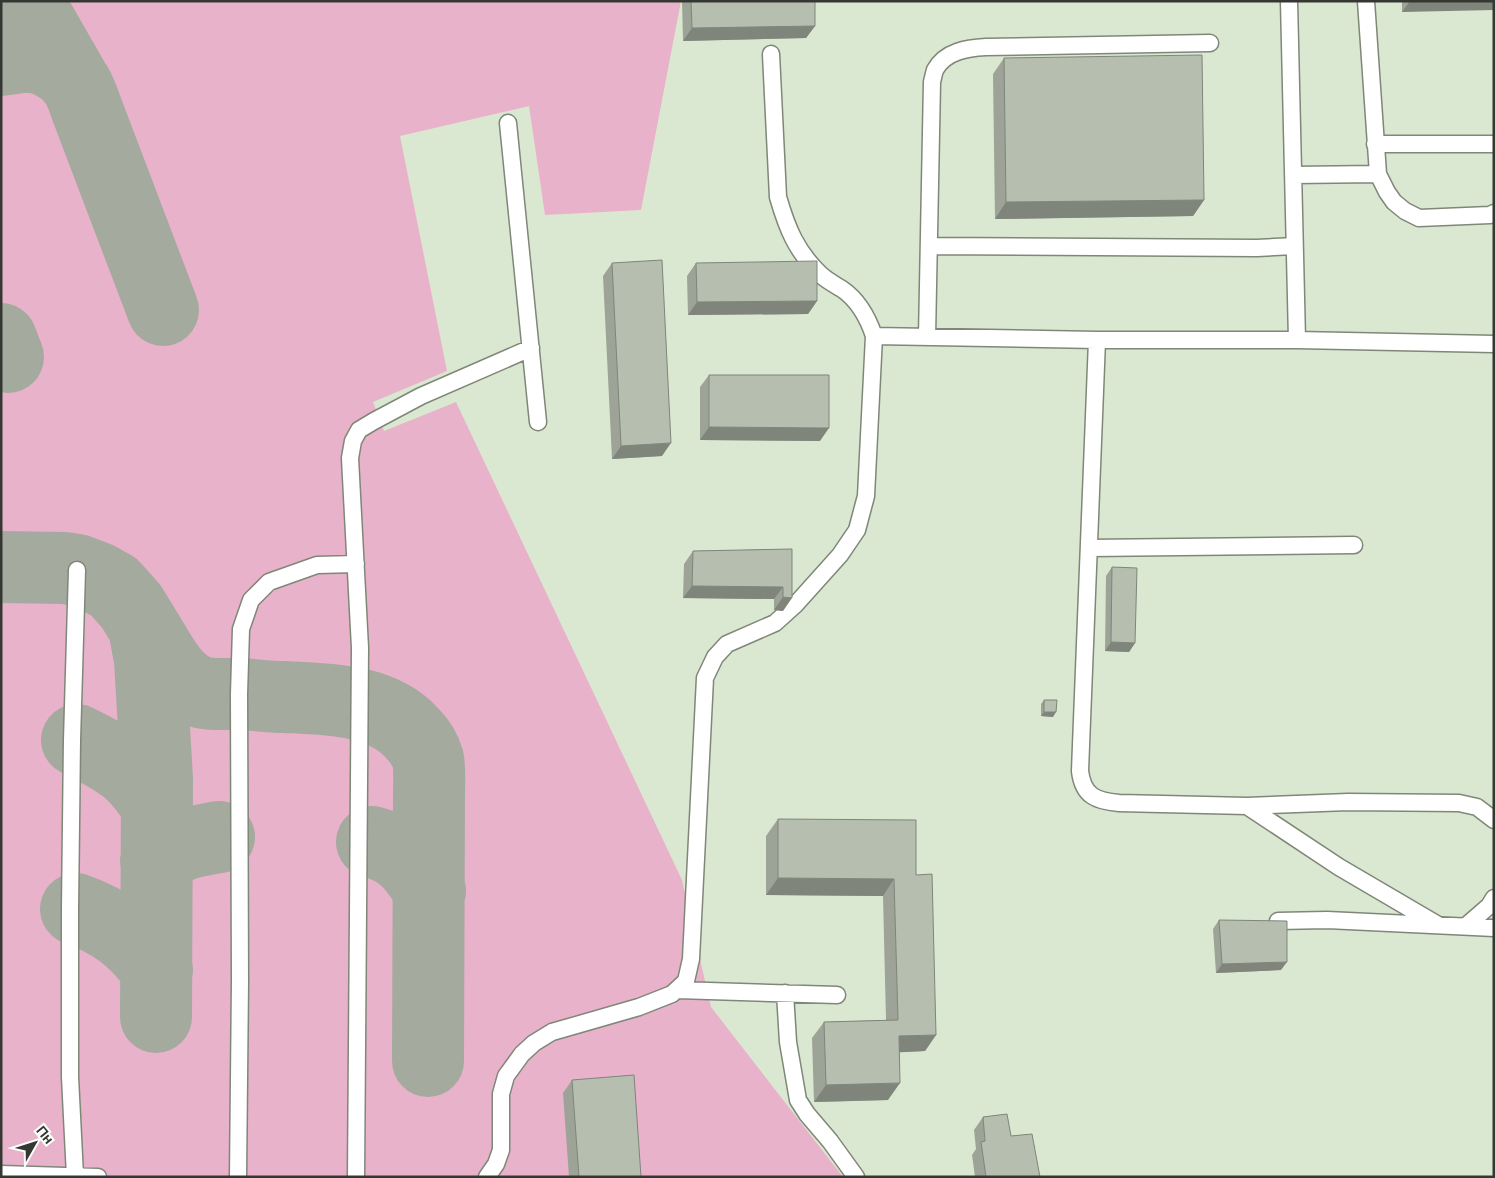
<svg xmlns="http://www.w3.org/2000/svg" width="1495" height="1178" font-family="'DM Sans',sans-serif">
  <rect width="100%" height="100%" fill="#ecf5e4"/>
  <path fill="#dbe8d1" d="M1 1H1494V1177H1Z"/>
  <path fill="#e8b2ca" d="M1 1H681L641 210 545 215 529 106 400 136 447 371 373 402 384 431 456 402 682 880 711 1007 843 1177H1Z"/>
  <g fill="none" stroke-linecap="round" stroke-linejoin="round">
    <path stroke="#a4aa9e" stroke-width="72" d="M28 1 75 83
      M1 60C12 59 22 56 33 57 49 59 68 71 76 84 81 92 84 101 87 110L163 310
      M1 339 8 357
      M1 567 65 568 77 570 98 578 114 587 131 606 144 627 150 660 157 779 156 1017
      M144 627C157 647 170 677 193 689 208 697 226 693 242 694 256 695 270 697 284 697 326 699 382 699 412 733 419 740 425 749 428 759 430 769 429 782 429 793L428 1061
      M77 740C96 750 116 759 131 773 141 782 148 793 156 803
      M372 842C403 850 413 865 430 891
      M156 861C178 843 192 842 219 837
      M76 909C112 922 135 939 157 970"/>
    <g stroke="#7f8778" stroke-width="19">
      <path id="lane" d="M1289 1 1297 340
        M1366 1 1378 174 1387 192 1394 202 1405 211 1419 218 1490 215 1494 213
        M508 123 538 422
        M1375 144H1494
        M1293 175 1378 174
        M929 246 1257 248 1294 246
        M874 336 1097 340H1297L1494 344
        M927 337 932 82C933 78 934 73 935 70 945 51 968 48 986 47L1210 43
        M1097 340 1080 771C1083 796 1096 801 1119 803L1247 806 1348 802 1459 803 1477 807 1494 820
        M1089 548 1354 545
        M1247 806 1339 867 1438 925
        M1278 921 1327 920 1494 928
        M1466 926 1489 906 1494 898
        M677 990 837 995
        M785 993 788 1042 798 1100 807 1114 830 1141 856 1177
        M1 1174 98 1177
        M75 1176 70 1077V909L72 740 77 570
        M238 1177 240 981 239 694 241 629 251 600 269 582 317 565 356 564
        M356 1177 360 648 350 458 353 441 359 430 374 421 421 396 531 348
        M487 1177 496 1164 501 1150V1094L506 1076 522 1054 534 1043 552 1032 639 1007 672 994 686 981 691 959 705 678 715 657 727 644 775 623 796 604 840 555 857 530 866 496 874 336C868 318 858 300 842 289 834 284 826 280 820 274 796 251 787 228 778 197L771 54"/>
    </g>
    <use href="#lane" stroke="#fff" stroke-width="16"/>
  </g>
  <path fill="#9da396" d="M682 1H815V26L806 38 683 41Z
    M1402 1H1494L1402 12Z
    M1004 58 1204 200 1193 216 995 219 993 74Z
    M612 263 662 456 612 459 603 276Z
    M696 263 817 301 808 314 688 315 687 276Z
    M709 375 820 441 700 440V387Z
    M792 549 783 611 774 610V599L683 598 684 564 693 551Z
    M1112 567 1135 643 1129 652 1105 651 1106 576Z
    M1044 700 1053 717 1041 716V704Z
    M778 819 916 875 936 1035 925 1051 899 1052 888 1100 814 1102 812 1038 824 1022 886 1020 883 896 766 895V836Z
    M1219 920 1281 970 1216 973 1213 929Z
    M572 1080 641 1177H569L563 1093Z
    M983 1117 1011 1136 1040 1177H975L972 1155 976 1149 974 1130Z"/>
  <path fill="#7f857a" d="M1410 1H1494V10L1402 12Z
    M815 26 806 38 683 41 692 28Z
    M1204 200 1193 216 995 219 1006 202Z
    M817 301 808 314 688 315 697 302Z
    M709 427 829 428 820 441 700 440Z
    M671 443 662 456 612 459 621 446Z
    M692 586 783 587 774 599 683 598Z
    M783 597 792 598 783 611 774 610Z
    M1111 642 1135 643 1129 652 1105 651Z
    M1044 712H1056L1053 717 1041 716Z
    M778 878 894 879 883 896 766 895Z
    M1287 962 1281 970 1216 973 1222 964Z
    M936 1035 925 1051 887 1053 899 1036Z
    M900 1083 888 1100 814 1102 826 1085Z"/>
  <path fill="#b6beaf" stroke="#7f857a" d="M691 1H815V26L692 28Z
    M1202 55 1204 200 1006 202 1004 58Z
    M662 260 671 443 621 446 612 263Z
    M817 261V301L697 302 696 263Z
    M709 375H829V428L709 427Z
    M792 549V598L783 597V587L692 586 693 551Z
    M1112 567 1137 568 1135 643 1111 642Z
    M1044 700H1057L1056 712H1044Z
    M778 819 916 820V875L932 874 936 1035 899 1036 900 1083 826 1085 824 1022 898 1020 894 879 778 878Z
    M1219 920 1287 921V962L1222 964Z
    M634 1075 641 1177H579L572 1080Z
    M1007 1114 1011 1136 1032 1134 1040 1177H986L981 1142 985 1141 983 1117Z"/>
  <rect width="1495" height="1178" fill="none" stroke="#353832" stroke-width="5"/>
  <g transform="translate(35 1143) rotate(51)" stroke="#fdfffc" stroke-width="4" paint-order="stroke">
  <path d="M0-4L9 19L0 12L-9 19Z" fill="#353832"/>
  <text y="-8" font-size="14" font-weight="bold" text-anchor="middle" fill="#353832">Пн</text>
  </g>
</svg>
